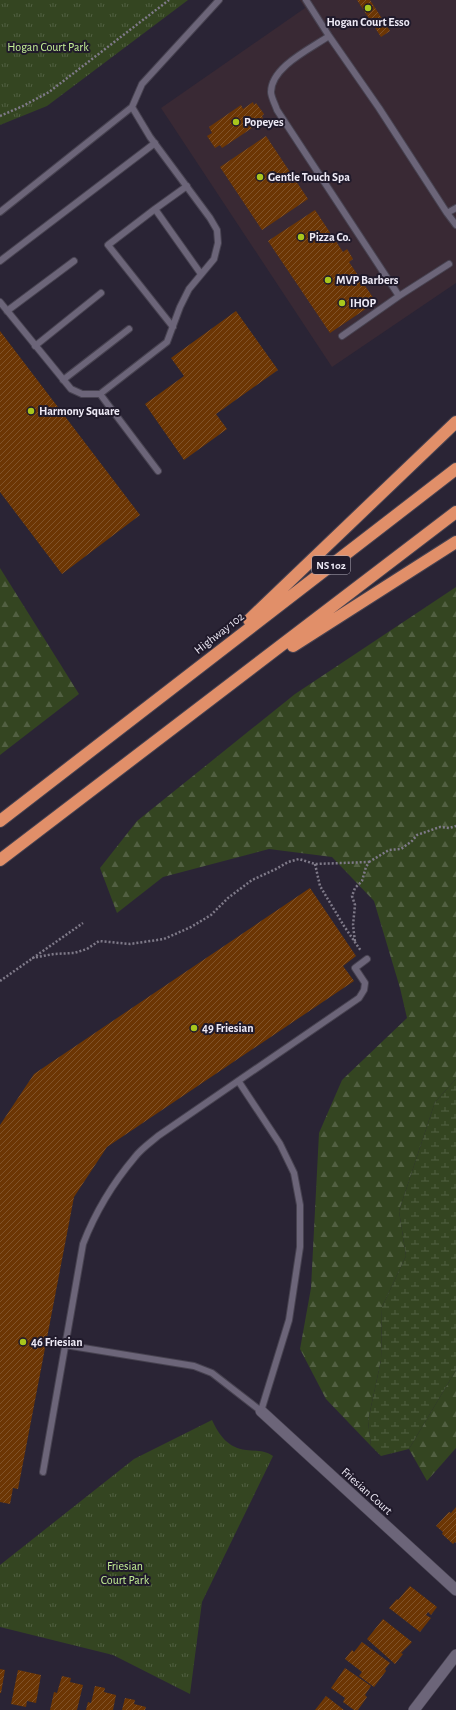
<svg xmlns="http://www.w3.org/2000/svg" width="456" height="1710" font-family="'Alegreya Sans',sans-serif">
  <defs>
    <pattern id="forest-firs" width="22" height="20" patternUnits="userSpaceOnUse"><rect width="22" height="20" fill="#344521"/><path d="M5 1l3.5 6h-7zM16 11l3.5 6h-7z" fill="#526042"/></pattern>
    <pattern id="wetland-marsh" width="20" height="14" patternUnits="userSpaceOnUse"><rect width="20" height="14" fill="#344521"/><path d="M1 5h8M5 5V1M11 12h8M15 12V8" fill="none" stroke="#526042"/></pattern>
    <pattern id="park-tufts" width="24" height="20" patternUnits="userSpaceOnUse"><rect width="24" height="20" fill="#344521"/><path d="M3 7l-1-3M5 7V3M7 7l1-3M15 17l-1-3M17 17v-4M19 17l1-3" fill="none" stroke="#526042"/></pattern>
    <pattern id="building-hatch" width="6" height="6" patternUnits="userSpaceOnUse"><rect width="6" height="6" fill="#6c3604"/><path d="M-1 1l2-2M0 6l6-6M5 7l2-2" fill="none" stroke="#815329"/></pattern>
  </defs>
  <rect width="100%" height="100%" fill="#2a2435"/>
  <path fill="#392934" d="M300 0H456V283L332 367 161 108 305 8Z"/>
  <path fill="url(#forest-firs)" d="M0 568 79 694 0 755Z
    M456 587V1079L435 1102 399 1211 406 1256 382 1307 381 1360 368 1421 371 1446 326 1399 300 1349 311 1288 319 1133 342 1080 407 1018 400 988 374 901 332 857 269 849 163 877 117 913 100 868 137 821 295 694Z
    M456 1370V1448L427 1481 409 1449Z"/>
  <path fill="url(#wetland-marsh)" d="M456 1079V1370L409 1449 381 1456 371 1446 368 1421 381 1360 382 1307 406 1256 399 1211 435 1102Z"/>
  <path fill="url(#park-tufts)" d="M0 0H188L47 106 0 125Z
    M212 1420C219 1435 228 1448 246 1450 256 1451 264 1450 273 1456L202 1602 190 1694 113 1655 0 1627V1565L134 1459Z"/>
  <path fill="url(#building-hatch)" d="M357 0H370L390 31 381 37Z
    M253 102 254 105 256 103 264 114 262 116 263 118 251 126 252 128 222 148 220 145 215 148 207 136 212 133 209 127 241 105 243 109Z
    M266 136 308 199 262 230 220 167Z
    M315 210 343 252 347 249 353 259 349 262 376 302 330 333 268 241Z
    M236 311 278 370 216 414 227 429 184 460 145 404 184 376 171 358Z
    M0 331 140 515 62 574 0 492Z
    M310 888 356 956 343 966 354 981 107 1147 74 1197 18 1489 13 1488 10 1504 0 1502V1125L34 1074Z
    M456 1507V1543L455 1542 453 1544 442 1534 443 1532 436 1526 449 1512 451 1513Z
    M410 1586 437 1607 431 1615 428 1612 426 1615 431 1618 420 1632 389 1608 397 1599 398 1600Z
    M383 1619 412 1642 401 1653 403 1654 395 1664 367 1639Z
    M362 1642 390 1663 385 1669 386 1671 374 1687 359 1676 362 1672 345 1659 352 1650 354 1652Z
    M345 1668 371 1686 365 1695 367 1697 358 1710H354L343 1702 345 1698 331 1688Z
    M0 1669 5 1670 1 1693H0Z
    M18 1670 41 1675 36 1703 27 1701 26 1707 11 1704Z
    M62 1676 71 1678 70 1682 83 1685 77 1710H50L54 1692 57 1693Z
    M95 1686 105 1688 104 1692 116 1695 113 1710H86L88 1702 91 1703Z
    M326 1696 344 1710H315Z
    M125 1698 135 1700 134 1704 146 1707 145 1710H122Z"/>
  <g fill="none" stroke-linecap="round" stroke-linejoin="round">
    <g stroke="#474250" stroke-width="8">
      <path id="service" d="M306 0 329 36 379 108 447 213 456 208
        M329 36C310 49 271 67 271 92 271 97 275 104 277 110L399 296 342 336
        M155 209 187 186
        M0 212 132 107 142 84 219 0
        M447 213 456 225
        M0 261 155 143
        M399 296 449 264
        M0 302 71 389 82 394H100L167 342 180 307 189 289 214 259 218 243 217 230 210 218 150 137 132 107
        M7 311 74 261
        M173 327 108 245 155 209 201 274
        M35 346 101 293
        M63 380 129 329
        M100 394 158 471
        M65 1345 194 1366 212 1373 261 1411 289 1320 300 1247V1205L294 1173 280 1144 239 1082
        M43 1472 83 1244C95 1213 113 1183 135 1157 141 1149 150 1143 158 1136L359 998 364 990 365 983 355 968 367 959"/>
    </g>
    <g stroke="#474250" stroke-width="12">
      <path id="minor" d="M261 1411 456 1590"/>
    </g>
    <g stroke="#474250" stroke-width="12">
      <path id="tertiary" d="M414 1710 456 1655"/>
    </g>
    <g stroke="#474250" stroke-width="14">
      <path id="motorway" d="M249 620 456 422
        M293 646 456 542
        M0 821 456 469
        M0 860 456 512"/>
    </g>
    <path stroke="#7f7a89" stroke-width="2.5" stroke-dasharray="2 2" stroke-linecap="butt" d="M0 116 23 106 49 92 169 0
      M369 862 389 850 401 849 412 841 417 835 440 827 449 828 456 826
      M315 864 320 886 344 926 361 951
      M32 958 54 954 74 953 87 949 99 941 130 944 164 939 191 927 211 915 228 898 252 880 276 869 288 862 299 859 315 864 369 862 366 867 362 881 355 888 352 896 355 905 353 925 355 942
      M0 981 83 923"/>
    <use href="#service" stroke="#6c6579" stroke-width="6"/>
    <use href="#minor" stroke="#6c6579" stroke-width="11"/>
    <use href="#tertiary" stroke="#6c6579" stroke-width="11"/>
    <use href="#motorway" stroke="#e18f69" stroke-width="12"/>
  </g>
  <g fill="#a8c71d" stroke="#201a2b" stroke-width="1.5">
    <circle cx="368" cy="8" r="4"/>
    <circle cx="236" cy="122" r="4"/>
    <circle cx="260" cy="177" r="4"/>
    <circle cx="301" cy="237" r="4"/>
    <circle cx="328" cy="280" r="4"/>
    <circle cx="342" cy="303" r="4"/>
    <circle cx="31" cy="411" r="4"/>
    <circle cx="194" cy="1028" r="4"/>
    <circle cx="23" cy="1342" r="4"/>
  </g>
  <g text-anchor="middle" stroke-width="4" stroke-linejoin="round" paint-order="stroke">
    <rect fill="#201a2b" stroke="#b0acb9" stroke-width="1" x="312" y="556" width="38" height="18" rx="3"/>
    <g font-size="11" font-weight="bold" fill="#eeeaf6">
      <text x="331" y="569">NS 102</text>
    </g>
    <g font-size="12" font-weight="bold" fill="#eeeaf6" stroke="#201a2b" text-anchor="start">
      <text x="368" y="26" text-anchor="middle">Hogan Court Esso</text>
      <text x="244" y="126">Popeyes</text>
      <text x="268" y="181">Gentle Touch Spa</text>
      <text x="309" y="241">Pizza Co.</text>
      <text x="336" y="284">MVP Barbers</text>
      <text x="350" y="307">IHOP</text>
      <text x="39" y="415">Harmony Square</text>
      <text x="202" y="1032">49 Friesian</text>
      <text x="31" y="1346">46 Friesian</text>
    </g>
    <g font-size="12" fill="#c4f096" stroke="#201a2b">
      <text x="48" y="51">Hogan Court Park</text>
      <text x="125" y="1570">Friesian<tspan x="125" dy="14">Court Park</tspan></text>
    </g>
    <g font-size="12" fill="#eeeaf6" stroke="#201a2b">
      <text transform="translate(219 633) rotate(-38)" y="4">Highway 102</text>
      <text transform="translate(367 1491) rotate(42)" y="4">Friesian Court</text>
    </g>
  </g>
</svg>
